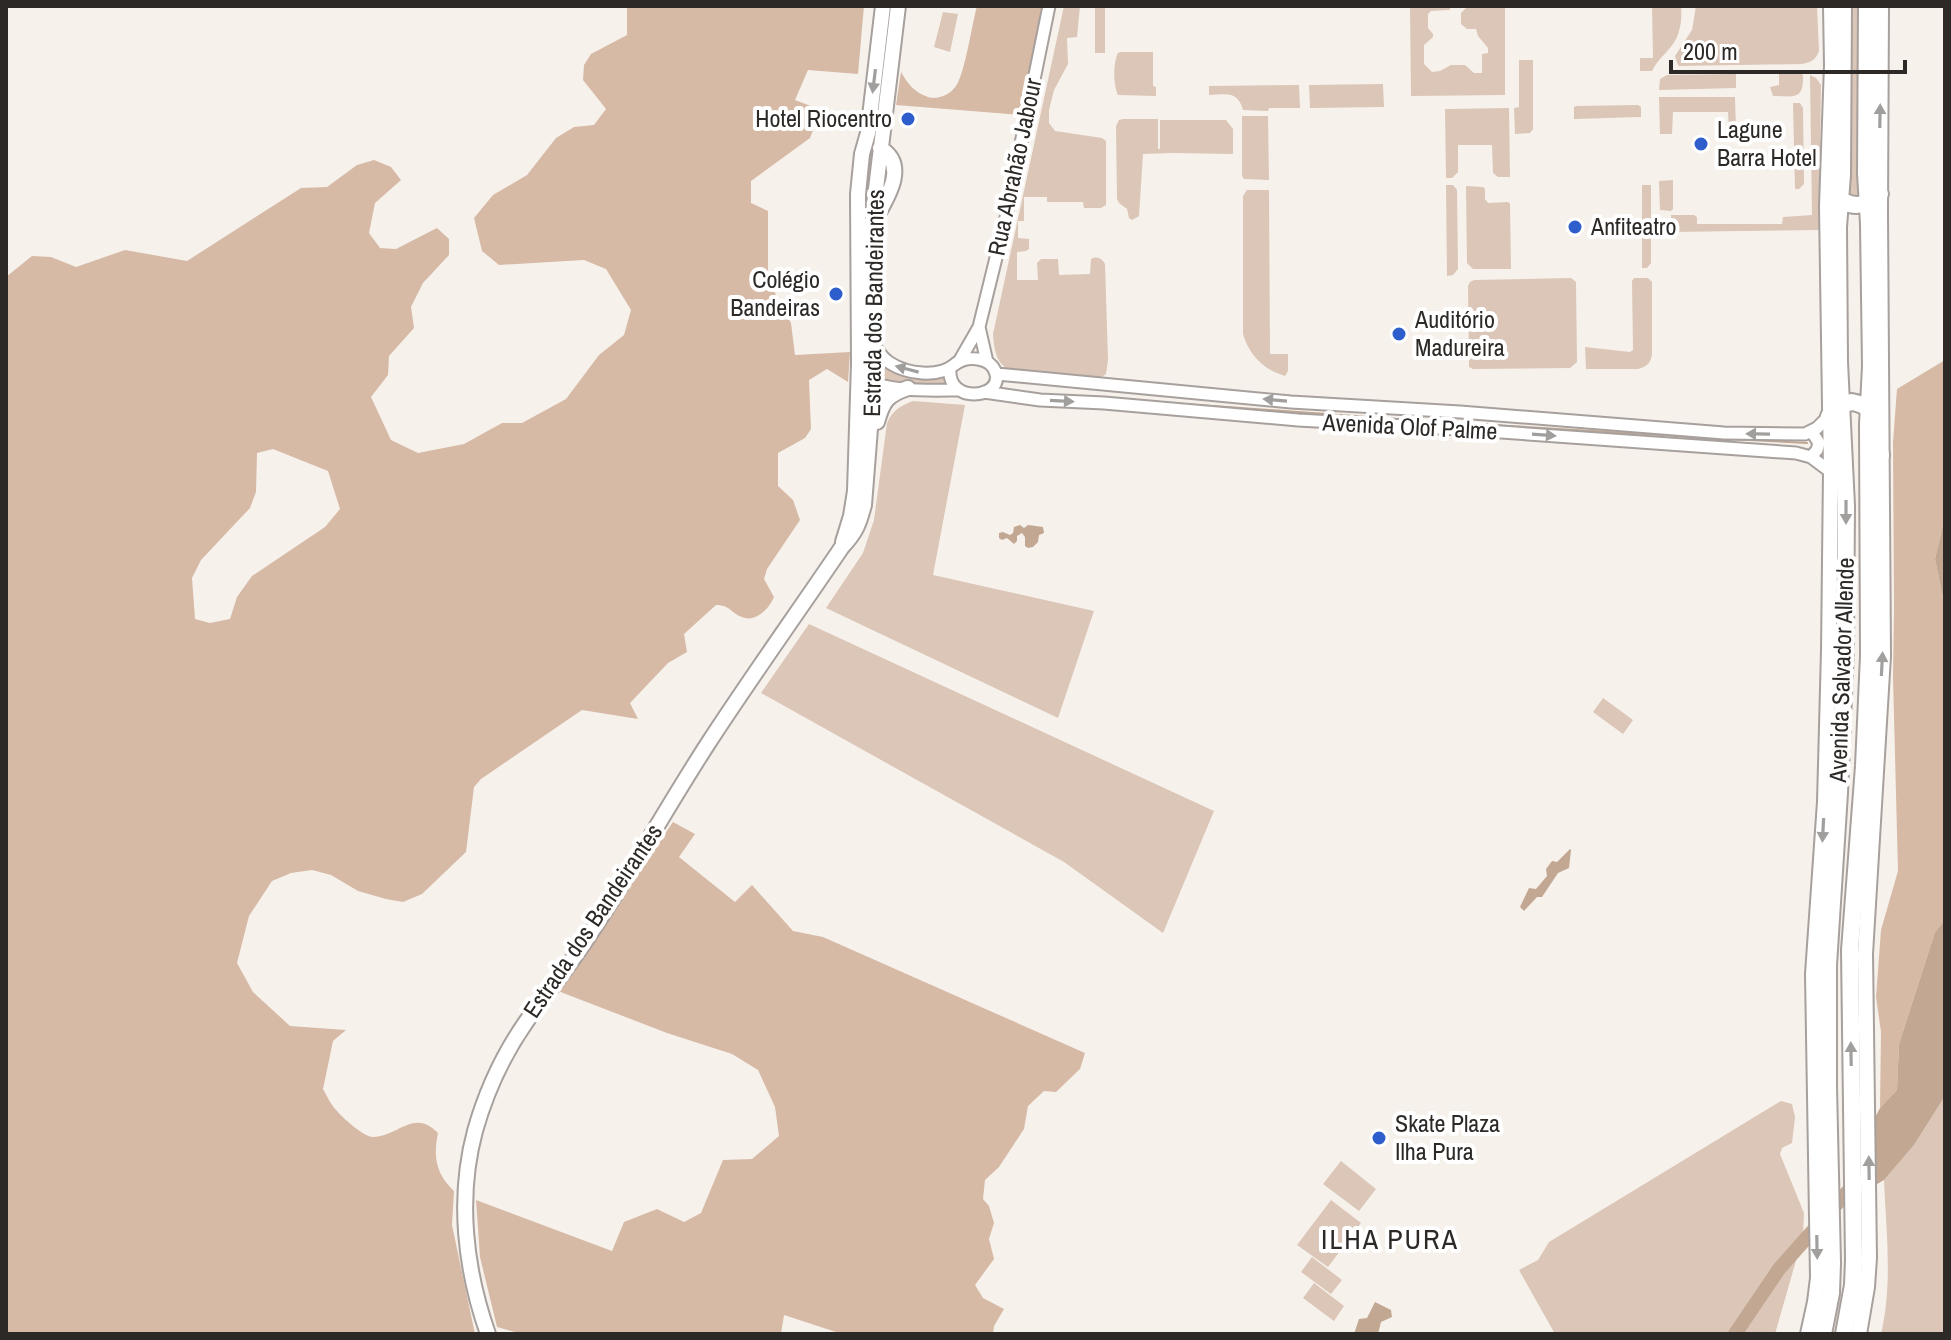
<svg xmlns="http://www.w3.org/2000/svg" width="1951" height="1340" font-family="'Archivo Narrow',sans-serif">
  <rect width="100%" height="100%" fill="#f7f1ec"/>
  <path fill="#dbc6b7" d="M1064 6H1080L1077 37 1067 38 1068 64 1054 90 1049 110V123L1055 131 1102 138 1106 141V205L1101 208H1084L1083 202H1047V197H1024V221H1018V238L1029 239V249L1026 251 1017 252V280H1038L1037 263 1041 259H1058L1059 275 1090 274 1091 259C1097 256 1102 258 1105 264L1108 360 1106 374 1100 378C1081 376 1020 378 1006 368 995 360 994 347 993 334Z
    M1095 6H1105V53H1095Z
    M1410 6H1450V10L1431 11 1428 14V28L1433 34V37L1424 45V64L1432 72 1440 71 1451 65H1465L1474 73H1482V54L1488 53V48L1478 36 1476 29H1467L1461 24V13L1467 7 1505 6V95L1411 96Z
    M1652 6H1681C1682 16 1681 29 1676 39 1670 51 1658 58 1652 71H1640V58H1653Z
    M1696 6H1817L1819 51C1816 60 1811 62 1802 64L1679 66 1677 63 1675 56 1692 30Z
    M1851 6H1858V198L1848 197Z
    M943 12 958 14 950 52 934 47Z
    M1121 52H1153V86L1156 87V96L1118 95C1113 84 1113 63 1118 53Z
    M1519 60H1533V129L1530 133 1515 134 1514 108 1519 107Z
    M1779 73H1800L1803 75C1804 101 1794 96 1773 96L1770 87 1779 85Z
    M1736 74V88L1659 90 1660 79 1667 75Z
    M1810 75 1816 78 1821 85 1819 230 1671 232V215H1694L1697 217V224H1782L1783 217 1812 215Z
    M1383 84 1384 107 1310 108 1309 85Z
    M1299 85 1300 108H1269L1268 111 1243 110C1238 91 1227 94 1209 95V86Z
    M1659 97H1735L1736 131H1729L1728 112H1673L1672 134H1660Z
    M1793 103H1800L1803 108 1804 184 1799 189H1795Z
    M1638 105 1641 107V117L1574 119V107L1576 106Z
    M1509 108 1510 177H1498L1493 173 1492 145H1458V172L1452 178H1446L1445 109Z
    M1242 116H1268L1269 180 1244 179 1242 176Z
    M1123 119H1158V149H1160V120H1226L1233 129V154L1173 153 1143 154 1139 216 1132 220 1129 218 1127 209 1119 203 1117 199 1116 126 1119 120Z
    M1673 180V209L1671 211 1660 210 1659 181Z
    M1446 185H1453L1457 190 1458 269 1453 275 1447 276Z
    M1642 185H1651V263L1647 268H1642Z
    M1466 186 1483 187 1485 189V199L1488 203 1508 202 1510 204 1511 269H1473L1467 263Z
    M1247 190H1269L1270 354H1288V371L1285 376C1264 370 1249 355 1243 334V196Z
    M1571 278 1576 282 1577 362 1570 368 1473 369 1469 367 1468 286 1470 282 1474 280Z
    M1634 278H1648L1652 282V352C1652 361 1648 367 1638 369H1586L1585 347 1630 352 1633 350 1632 281Z
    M877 358 944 375 947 386 891 384 878 380Z
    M913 401 965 405 933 575 1094 611 1058 718 826 608 863 553 874 520 887 423C893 410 900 406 913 401Z
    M809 624 1214 811 1163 933 1064 862 761 693Z
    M1603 698 1633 720 1623 734 1593 712Z
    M1945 1096V1334H1881C1893 1284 1886 1230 1884 1180L1914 1145Z
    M1781 1101 1792 1104 1795 1117 1792 1143 1782 1148 1780 1154 1804 1213 1803 1236 1775 1334H1555L1519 1270 1538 1260 1549 1242Z
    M1341 1161 1376 1189 1359 1211 1323 1184Z
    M1331 1200 1361 1223 1328 1267 1297 1245Z
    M1312 1257 1342 1280 1331 1294 1301 1272Z
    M1314 1283 1344 1306 1334 1321 1303 1298Z"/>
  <path fill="#d6baa6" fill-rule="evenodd" d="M627 6H864L858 74 808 70 795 100 821 110 810 138 751 181V203L768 211V280L791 323 795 355 850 352 848 382 827 369 809 380 811 429 805 438 778 453V486L793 500 800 520 767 569 764 579 774 597C770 607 758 621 745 618 732 615 731 605 716 605L684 634 687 652 668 663 630 703 638 719 582 710 481 779 474 787 466 852 422 894 403 902 386 899 358 891 331 875 312 870 291 873 272 881 249 916 237 963 253 992 290 1026 346 1030 333 1041 323 1089C327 1096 331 1105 337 1111 343 1118 364 1137 373 1137 399 1136 414 1108 438 1133 433 1157 436 1174 454 1191L452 1225 475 1334H6V277L32 256 51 257 76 267 125 250 187 261 301 188 327 187 357 165 374 160 391 167 401 180 375 203 369 233 380 248 396 249 437 228 449 239V255L423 283 411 307 414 328 389 356 388 375 371 397 391 440 418 453 464 444 502 423H522L566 399 599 355 624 335 631 310 606 269 584 260 499 265 482 251 474 218 493 195 527 175 556 138 574 127 594 125 606 109 583 80 584 65 591 54 627 35ZM273 449 328 471 340 509 325 527 252 576 237 597 230 619 210 623 195 619 192 578 201 560 250 508 256 492 257 453Z
    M977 6H1043L1021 115 896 105 901 72C908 84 914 92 928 97 937 100 950 95 956 86 965 73 972 24 977 6Z
    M1945 360V516L1935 559 1945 608V920L1935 932 1899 1044 1897 1090 1880 1108 1881 1032 1876 997 1881 930 1898 871 1893 678 1894 610 1893 442 1897 389Z
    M673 822 695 834 679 857 735 902 752 885 793 931 823 937 1085 1053 1080 1069 1056 1092 1044 1091 1028 1106 1024 1129 999 1167 985 1180 983 1199 989 1206 994 1223 989 1239 994 1259 975 1285 983 1298 1004 1309 994 1326 993 1334H842L784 1315 781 1334H522L497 1327 480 1257 476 1200 612 1251 624 1222 657 1209 684 1222 701 1213 723 1160 752 1159 779 1136 775 1107 758 1070 732 1054 667 1033 558 991Z"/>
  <path fill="#c2a792" d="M1945 516V608L1935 559Z
    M1020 525 1024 528 1028 525 1043 527 1044 533 1039 535 1038 542 1033 547 1028 548 1025 546V537L1022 533 1017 536V541L1014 544 1007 538 1002 540 999 538V533L1003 532 1010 535 1013 533 1014 527Z
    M1570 849 1571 850 1569 868 1558 873 1542 897H1537L1524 911 1520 907 1529 888 1536 889 1547 876 1546 869 1552 861 1557 862Z
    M1945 920V1096L1914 1145 1884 1180 1867 1190 1850 1189 1857 1152 1880 1108 1897 1090 1899 1044 1935 932Z
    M1375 1302 1391 1310 1392 1317 1381 1322 1378 1334H1354L1359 1319 1367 1318Z"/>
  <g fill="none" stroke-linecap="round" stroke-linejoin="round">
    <path stroke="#c2a792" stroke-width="2" d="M1170 403 1453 423
      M1944 414H1945
      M1473 424 1711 438
      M1729 439 1807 443"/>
    <path stroke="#c2a792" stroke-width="14" d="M1735 1334 1779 1269 1850 1189"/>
    <g stroke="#a7a09c" stroke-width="15">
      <path id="minor" d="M979 327 987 362
        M873 344C878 351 882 358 890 363 907 374 938 378 954 365 966 355 992 356 996 374 1002 399 947 404 950 369
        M960 360 979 327 1006 217 1049 6
        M997 374 1291 402 1460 412 1724 433 1805 434 1817 428 1829 416
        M867 378C882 393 937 390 959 390
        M984 392 1040 400 1104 403 1298 420 1458 429 1796 453 1811 457 1831 472
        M1811 457 1817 450 1819 443 1812 432"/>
    </g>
    <g stroke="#a7a09c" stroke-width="18">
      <path id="major" d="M875 219C887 198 909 165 880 148
        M877 422C883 401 887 395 908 388
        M843 542 851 516 855 491 859 363 858 194 862 154 868 133 883 6
        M488 1334C465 1269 457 1198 475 1131 486 1092 503 1055 526 1022 545 995 566 970 584 943 628 878 666 808 709 742 752 676 798 612 842 547 856 532 859 524 864 505L872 403V222L898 6
        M1808 1334 1815 1302 1818 1278 1813 974 1825 802 1829 651 1831 472 1827 206 1832 65 1831 6
        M1859 1334 1867 1287 1869 1258 1865 954 1883 656 1880 213 1881 6"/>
    </g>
    <g stroke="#a7a09c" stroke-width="20">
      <path id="highway" d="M1835 192C1847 210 1865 208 1880 194
        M1829 416 1844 404 1852 402C1885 408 1870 433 1881 455
        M1823 1334 1831 1293 1832 1263 1828 1087V965L1839 793 1845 648 1846 506 1839 362 1838 227 1842 175 1843 6
        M1844 1334 1853 1285 1854 1260 1850 950 1864 766 1869 656 1868 424 1871 366 1869 224 1866 173 1867 6"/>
    </g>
    <use href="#minor" stroke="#fff" stroke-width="11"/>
    <use href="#major" stroke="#fff" stroke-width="14"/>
    <use href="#highway" stroke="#fff" stroke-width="16"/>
  </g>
  <defs><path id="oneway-solid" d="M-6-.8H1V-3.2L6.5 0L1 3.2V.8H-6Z" transform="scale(2)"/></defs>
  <g fill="#a09f9e">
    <use href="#oneway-solid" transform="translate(874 81) rotate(97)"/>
    <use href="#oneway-solid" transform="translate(1880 116) rotate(-89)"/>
    <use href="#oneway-solid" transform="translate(907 369) rotate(-165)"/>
    <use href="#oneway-solid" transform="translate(1275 400) rotate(-175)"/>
    <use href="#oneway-solid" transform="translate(1062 401) rotate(3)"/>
    <use href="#oneway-solid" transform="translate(1758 434) rotate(-179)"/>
    <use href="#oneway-solid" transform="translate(1544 435) rotate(4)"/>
    <use href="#oneway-solid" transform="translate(1846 512) rotate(90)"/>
    <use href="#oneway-solid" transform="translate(1882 664) rotate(-87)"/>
    <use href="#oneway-solid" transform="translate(1823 830) rotate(93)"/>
    <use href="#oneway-solid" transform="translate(1851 1054) rotate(-91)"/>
    <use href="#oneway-solid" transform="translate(1869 1168) rotate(-91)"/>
    <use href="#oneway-solid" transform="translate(1817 1247) rotate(89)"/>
  </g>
  <g fill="#2e5dcc" stroke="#fff" stroke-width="3">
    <circle cx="908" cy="119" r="8"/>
    <circle cx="1701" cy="144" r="8"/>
    <circle cx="1575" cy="227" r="8"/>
    <circle cx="836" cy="294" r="8"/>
    <circle cx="1399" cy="334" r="8"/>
    <circle cx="1379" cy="1138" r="8"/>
  </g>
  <g text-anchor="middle" stroke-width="8" stroke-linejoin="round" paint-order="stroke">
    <g font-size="24" fill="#2c2927" stroke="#fff" text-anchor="start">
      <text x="892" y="127" text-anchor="end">Hotel Riocentro</text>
      <text x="1717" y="138">Lagune<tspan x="1717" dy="28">Barra Hotel</tspan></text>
      <text x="1591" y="235">Anfiteatro</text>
      <text x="820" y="288" text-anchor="end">Colégio<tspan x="820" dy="28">Bandeiras</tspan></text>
      <text x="1415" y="328">Auditório<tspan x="1415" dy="28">Madureira</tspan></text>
      <text x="1395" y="1132">Skate Plaza<tspan x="1395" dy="28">Ilha Pura</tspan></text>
    </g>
    <g font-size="24" fill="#2c2927" stroke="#fff">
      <text transform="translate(1015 167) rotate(-78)" y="8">Rua Abrahão Jabour</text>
      <text transform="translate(874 303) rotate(-89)" y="8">Estrada dos Bandeirantes</text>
      <text transform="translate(1410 427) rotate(3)" y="8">Avenida Olof Palme</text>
      <text transform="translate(1842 670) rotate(-88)" y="8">Avenida Salvador Allende</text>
      <text transform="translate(593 921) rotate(-56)" y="8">Estrada dos Bandeirantes</text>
    </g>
    <g font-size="28" letter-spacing="2" fill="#2c2927" stroke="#fff">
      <text x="1390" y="1249">ILHA PURA</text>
    </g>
  </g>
  <rect width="1951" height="1340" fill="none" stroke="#2c2927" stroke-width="16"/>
  <path d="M1671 60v12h234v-12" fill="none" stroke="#2c2927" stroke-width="4"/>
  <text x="1683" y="60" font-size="24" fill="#2c2927" stroke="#ffffff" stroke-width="6" paint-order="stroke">200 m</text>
</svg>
